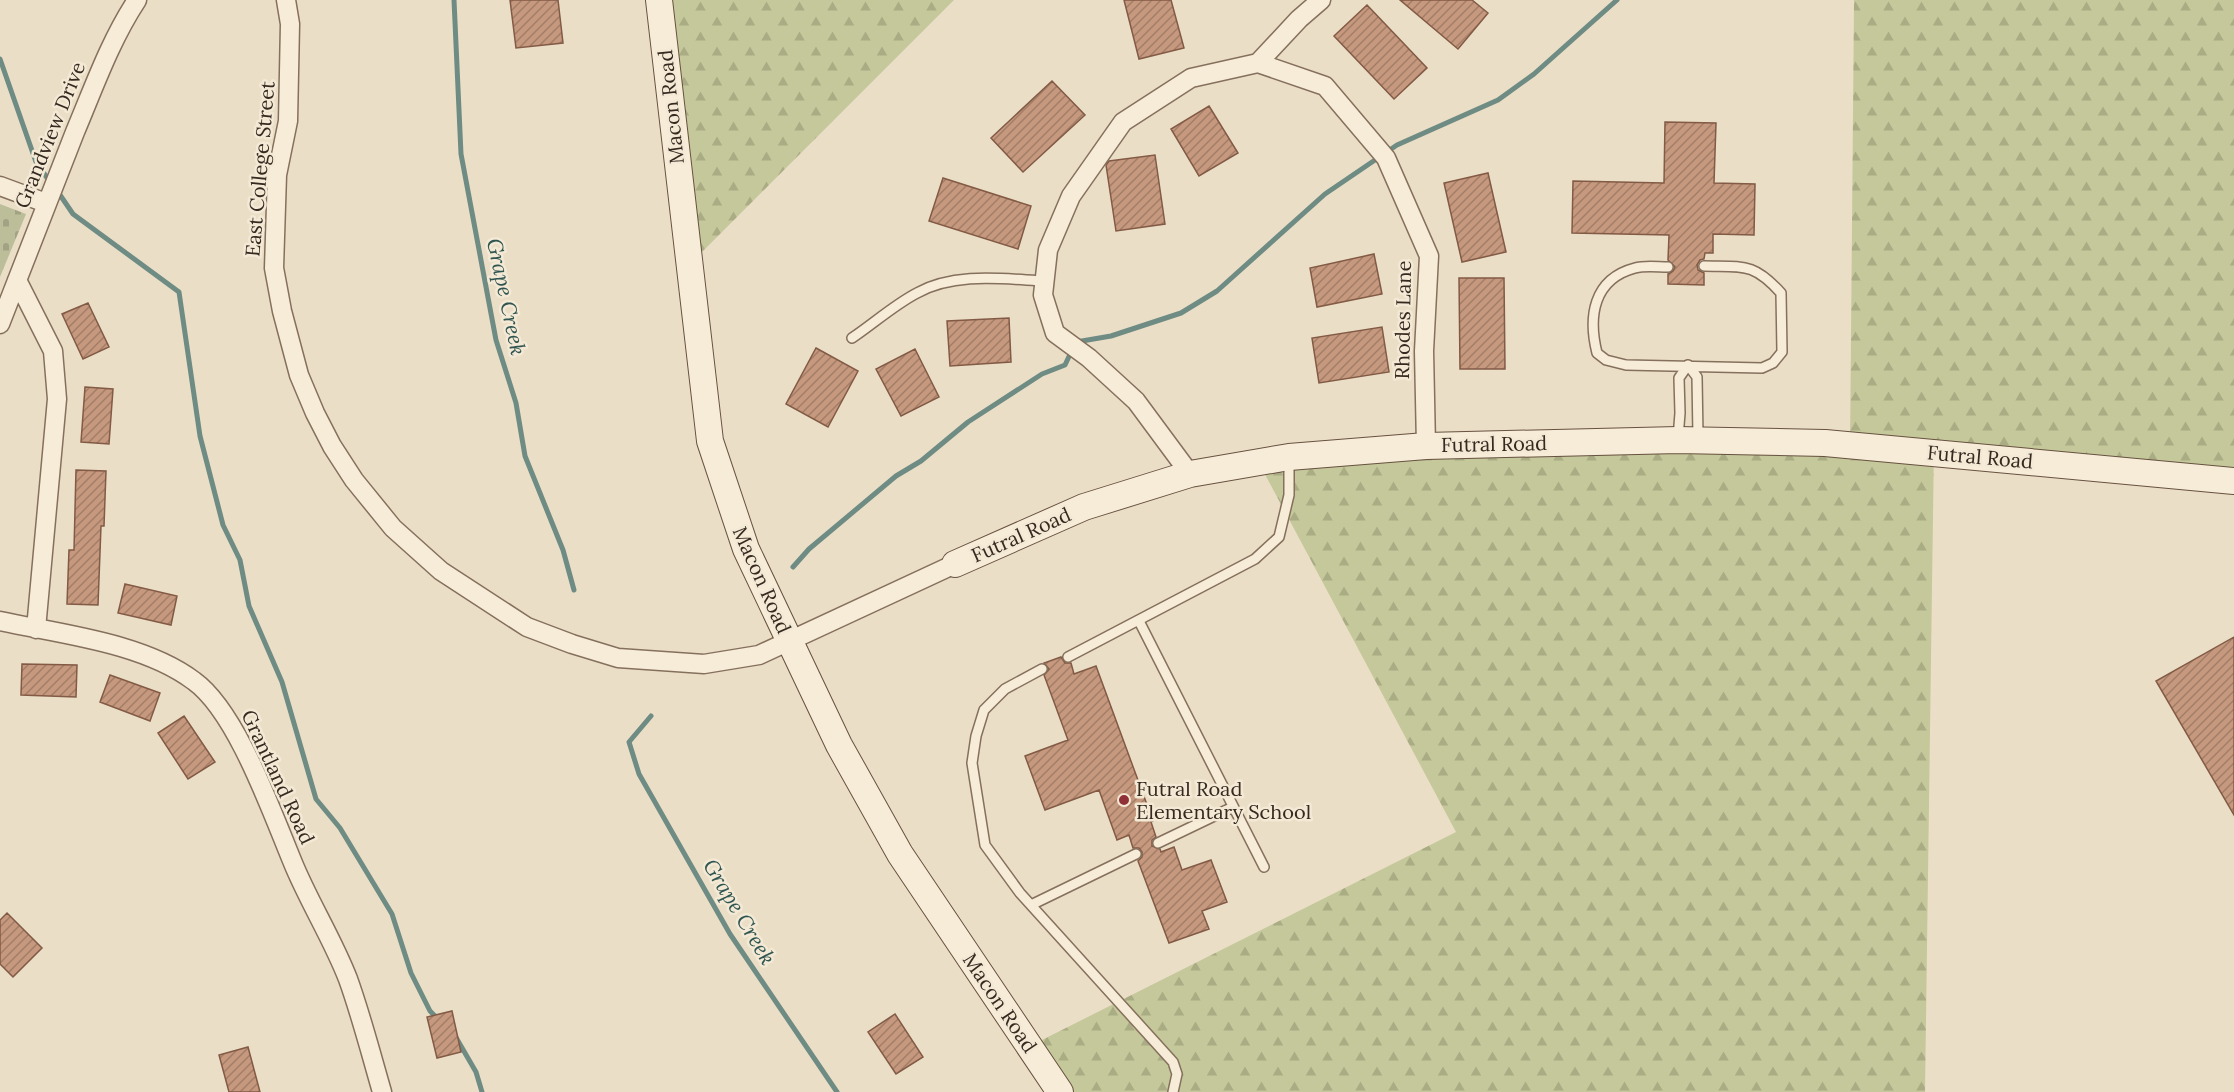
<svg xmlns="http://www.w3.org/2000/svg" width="2234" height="1092" font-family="Lora,serif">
  <defs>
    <pattern id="forest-firs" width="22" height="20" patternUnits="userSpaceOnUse" patternTransform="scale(1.5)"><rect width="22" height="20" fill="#c5c89a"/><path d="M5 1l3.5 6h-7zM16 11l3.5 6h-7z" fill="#aaac84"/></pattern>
    <pattern id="cemetery-stones" width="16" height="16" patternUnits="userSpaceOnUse" patternTransform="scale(1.5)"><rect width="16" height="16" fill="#bbbe99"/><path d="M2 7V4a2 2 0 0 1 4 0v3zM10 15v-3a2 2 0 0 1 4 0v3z" fill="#a1a384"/></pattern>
    <pattern id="building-hatch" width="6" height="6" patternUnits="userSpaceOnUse" patternTransform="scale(1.5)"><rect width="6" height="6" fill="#c6997e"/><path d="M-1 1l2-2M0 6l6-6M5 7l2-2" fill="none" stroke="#a27d67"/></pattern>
  </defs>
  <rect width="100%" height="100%" fill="#ebdec6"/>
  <path fill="url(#forest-firs)" d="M649 0H954L678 276Z
    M1854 0H2234V483L1934 444 1925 1092H1057L1026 1048 1456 832 1260 465 1293 454 1850 449Z"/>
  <path fill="url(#cemetery-stones)" d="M0 204 26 214 0 277Z"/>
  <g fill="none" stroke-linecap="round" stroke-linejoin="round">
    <path stroke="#6e8c83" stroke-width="5" d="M454 0 461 154 496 340 516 403 525 456 563 550 574 590
      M0 59 36 162 50 182
      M56 189 73 214 179 292 200 436 223 525 240 560 249 606 282 682 316 799 340 828 392 914 411 973 430 1011 439 1020
      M1076 342 1111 336 1181 313 1217 291 1325 194 1397 145 1498 100 1534 74 1617 0
      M793 567 809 549 896 476 921 461 968 422 1042 374 1065 365 1072 350
      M651 716 629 742 639 774 730 934 837 1092
      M454 1034 476 1072 482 1092"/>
  </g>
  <path fill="url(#building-hatch)" stroke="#825a45" stroke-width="1.5" d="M510 0H558L563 43 516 48Z
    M1124 0H1171L1184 48 1139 59Z
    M1400 0H1472L1488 13 1458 49Z
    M1367 5 1427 68 1394 99 1334 36Z
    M1052 81 1085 115 1023 172 991 138Z
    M1209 106 1238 153 1199 176 1171 129Z
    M1665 122 1716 123 1714 183 1755 184 1754 235 1713 234V253H1705L1704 259 1700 260 1697 265 1698 270 1704 273V285L1668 284V274L1673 271 1675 267 1668 260 1669 235 1572 233 1573 181 1664 183Z
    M1155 155 1165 224 1116 231 1106 165 1109 161Z
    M1488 173 1506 252 1462 262 1444 183Z
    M943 178 1031 206 1018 249 929 221Z
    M1374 254 1382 294 1317 307 1310 268Z
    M1459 278H1504L1505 369H1460Z
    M88 303 109 347 83 359 62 314Z
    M1009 318 1011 362 950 366 947 321Z
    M1382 327 1389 372 1319 383 1312 338Z
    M816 348 858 371 828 427 786 404Z
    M915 349 939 397 901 416 876 369Z
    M85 387 113 389 109 444 81 442Z
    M76 470 106 471 104 526H101L98 605 67 604 69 550H74Z
    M125 584 177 596 171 625 118 613Z
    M2234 637V815L2156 681Z
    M1061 657 1065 663H1071L1074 674 1096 666 1153 821 1151 822 1156 837 1152 840V846L1160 849 1161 852 1174 847 1182 870 1211 860 1227 902 1202 911 1209 929 1169 943 1138 861 1142 857V852L1139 848H1133L1129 835 1117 840 1099 790 1045 810 1025 756 1068 740 1044 675 1049 669 1044 663Z
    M22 664 77 665 76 697 21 695Z
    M110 675 160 693 150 721 100 702Z
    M184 716 215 762 188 779 158 733Z
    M7 913 42 948 13 977 0 964V920Z
    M452 1011 461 1052 437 1058 427 1017Z
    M895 1014 923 1057 896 1074 868 1032Z
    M248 1047 260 1092H229L219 1055Z"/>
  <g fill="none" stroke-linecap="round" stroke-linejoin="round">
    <g stroke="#85705d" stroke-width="12">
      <path id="lane" d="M1668 267C1658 267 1645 265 1635 268 1593 279 1588 317 1597 353L1606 360 1626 365 1762 368 1773 363 1782 352 1781 293C1753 262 1743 267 1704 266
        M852 338C873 324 894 305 917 293 955 272 1003 279 1045 281
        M1678 438 1680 413 1679 378 1688 365 1697 377 1698 437
        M1139 621 1264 867
        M1068 657 1255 559 1279 537 1289 495V460
        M1042 669 1005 689 984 710 976 736 972 763 985 845 1020 893 1173 1062 1177 1074 1173 1092
        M1158 843 1233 807
        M1031 905 1136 854"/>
    </g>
    <g stroke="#85705d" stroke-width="21">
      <path id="street" d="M286 0 290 24 288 121 277 175 274 268 282 311 299 375 315 413 332 446 354 480 393 528 441 571 527 627 572 644 618 658 704 664 759 655 955 564
        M1258 63 1299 19 1321 0
        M0 186 46 203
        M17 280 53 351 57 399 36 629
        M0 324C25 260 50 196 75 132 94 87 110 41 137 0
        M1190 474 1136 401 1089 358 1055 333 1043 295 1048 250 1071 196 1123 122 1191 78 1258 63 1325 86 1386 158 1429 256 1424 351 1426 446
        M0 621C61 634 144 643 194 681 237 712 272 813 293 863 309 902 333 940 348 979 361 1015 371 1054 382 1092"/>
    </g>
    <g stroke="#675140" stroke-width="28">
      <path id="secondary" d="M659 0 710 441 746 549 839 745 900 854 1060 1092
        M955 564 1084 507 1190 474 1289 457 1426 446 1678 440 1825 443 2234 481"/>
    </g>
    <use href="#lane" stroke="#f6ecd8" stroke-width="9"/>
    <use href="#street" stroke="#f6ecd8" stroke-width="18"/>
    <use href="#secondary" stroke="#f6ecd8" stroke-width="26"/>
  </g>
  <circle fill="#8f3137" stroke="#f3e9d5" stroke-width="2" cx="1124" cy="800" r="6"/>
  <g text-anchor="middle" stroke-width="5" stroke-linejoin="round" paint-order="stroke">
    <g font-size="20" fill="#362920" stroke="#f3e9d5">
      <text transform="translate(671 107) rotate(-96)" y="7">Macon Road</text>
      <text transform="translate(50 135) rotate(-68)" y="7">Grandview Drive</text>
      <text transform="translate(260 169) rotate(-85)" y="7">East College Street</text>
      <text transform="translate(1403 320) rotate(-89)" y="7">Rhodes Lane</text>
      <text transform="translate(1494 444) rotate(-1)" y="7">Futral Road</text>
      <text transform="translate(1980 457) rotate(5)" y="7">Futral Road</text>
      <text transform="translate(1021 535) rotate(-24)" y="7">Futral Road</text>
      <text transform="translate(762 580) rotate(66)" y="7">Macon Road</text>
      <text transform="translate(278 777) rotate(65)" y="7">Grantland Road</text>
      <text transform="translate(1000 1003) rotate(56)" y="7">Macon Road</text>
    </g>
    <g font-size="20" fill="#362920" stroke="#f3e9d5" text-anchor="start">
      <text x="1136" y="796">Futral Road<tspan x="1136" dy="23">Elementary School</tspan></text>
    </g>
    <g font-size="21" font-style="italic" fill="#305550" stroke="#f3e9d5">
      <text transform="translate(506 297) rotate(78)" y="7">Grape Creek</text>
      <text transform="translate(739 912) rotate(59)" y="7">Grape Creek</text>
    </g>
  </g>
</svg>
